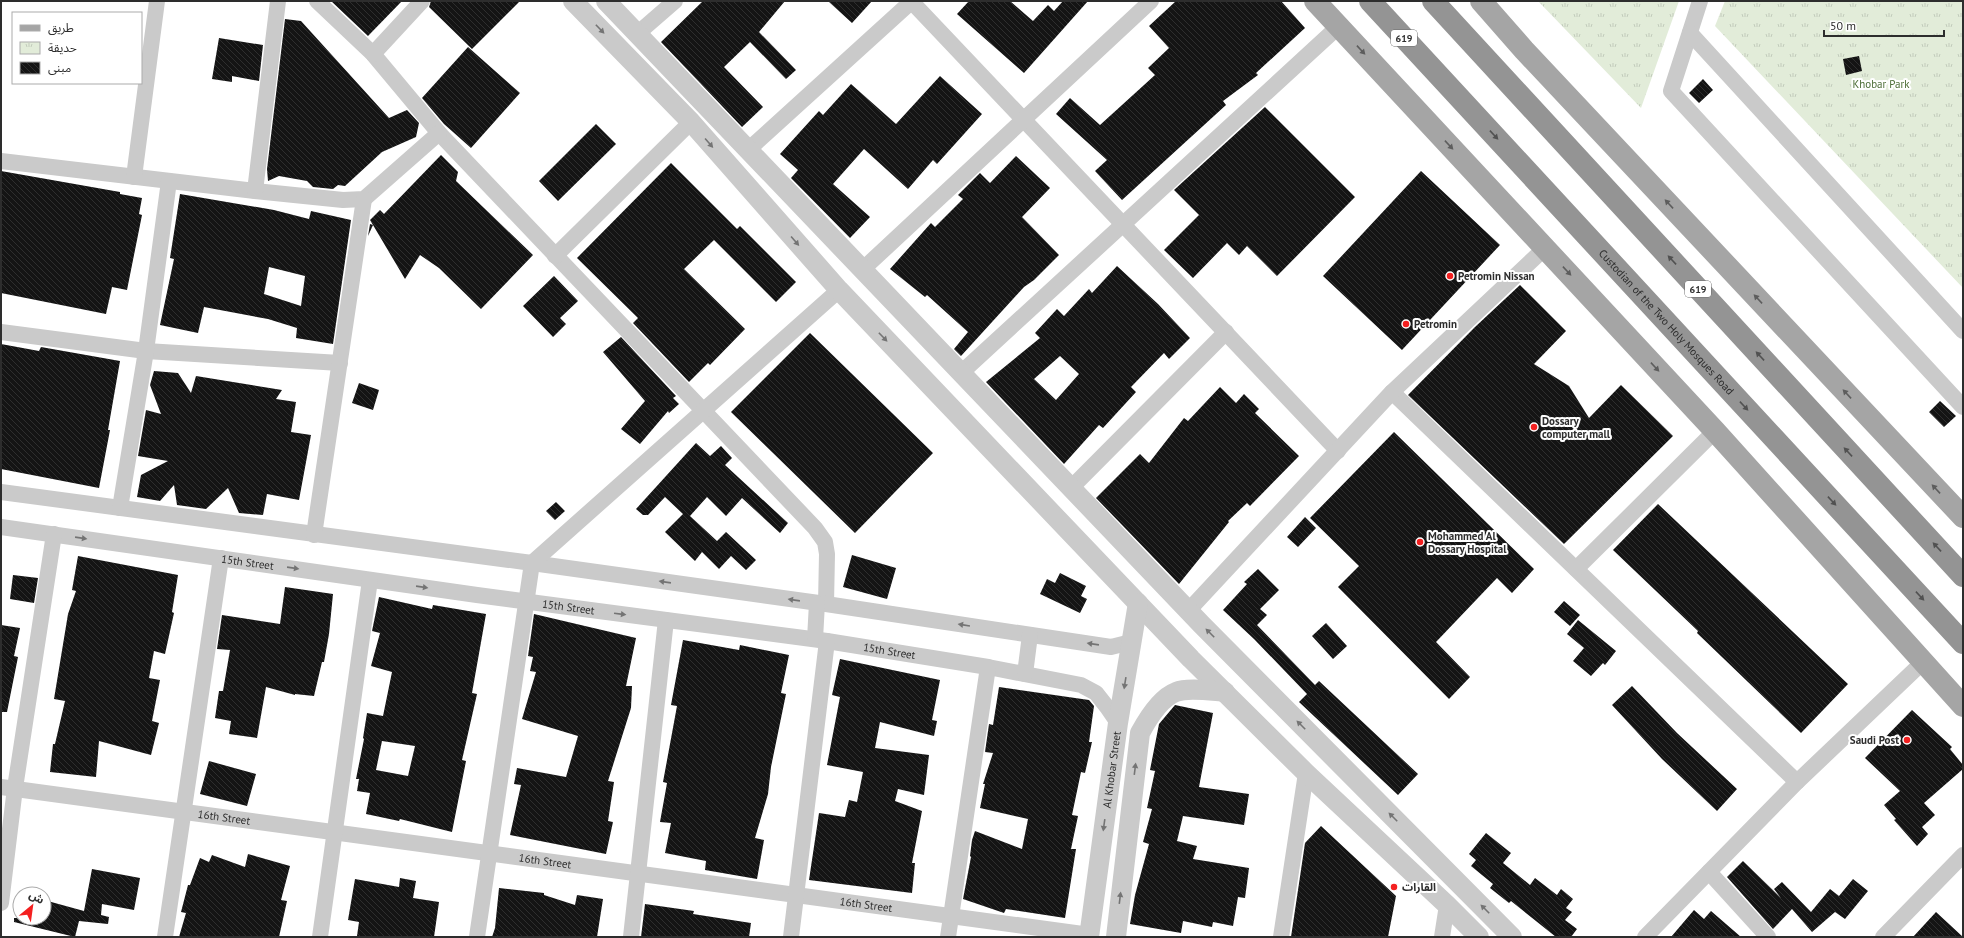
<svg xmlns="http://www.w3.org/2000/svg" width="1964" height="938" font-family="'PT Sans','Noto Sans Arabic',sans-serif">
  <defs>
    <pattern id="park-tufts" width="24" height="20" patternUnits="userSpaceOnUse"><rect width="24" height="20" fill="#e2ecd9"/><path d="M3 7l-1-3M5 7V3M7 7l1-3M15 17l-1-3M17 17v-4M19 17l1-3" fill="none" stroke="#c2cbbb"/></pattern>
    <pattern id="building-back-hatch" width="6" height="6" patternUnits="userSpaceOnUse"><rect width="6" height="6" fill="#141414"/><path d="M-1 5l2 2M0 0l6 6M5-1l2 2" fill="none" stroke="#2e2e2e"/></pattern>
  </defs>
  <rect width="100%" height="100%" fill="#fff"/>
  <path fill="url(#park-tufts)" d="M1538 1H1679L1641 108Z
    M1725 1H1963V288L1715 26Z"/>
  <path fill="url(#building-back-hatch)" fill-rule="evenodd" d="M331 1H402L368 36Z
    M431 1H520L472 49 429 7Z
    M703 1H785L759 32 796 70 786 79 750 42 724 67 763 107 742 127 661 42Z
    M828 1H872L852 23Z
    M969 1H1010L1033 21 1048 5 1054 11 1063 1H1088L1024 73 957 14Z
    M1176 1H1281L1305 28 1256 73 1258 75 1223 101 1226 105 1122 200 1095 171 1107 160 1056 114 1070 98 1100 125 1155 75 1148 68 1169 48 1149 26Z
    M285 19 301 21 389 118 407 110 419 123 416 137 382 152 345 186 338 185 333 189 313 187 307 181 279 176 268 181 267 169Z
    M219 38 263 45 259 81 232 76V82L212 79Z
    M468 47 520 93 471 148 444 124 422 98Z
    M1859 56 1862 71 1846 75 1843 59Z
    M940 76 982 114 937 164 933 160 908 189 864 149 833 184 870 217 850 238 791 178 798 170 780 154 819 111 823 115 851 84 896 124Z
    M1703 79 1713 90 1699 103 1689 93Z
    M1265 107 1355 197 1277 276 1247 246 1239 255 1227 243 1193 278 1164 250 1199 215 1174 190Z
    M596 124 616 144 558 201 539 181Z
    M441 155 458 172 456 181 533 255 481 309 439 268 420 255 405 279 373 225 368 236 370 224 373 225 370 220 380 210 384 214Z
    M1016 156 1050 188 1022 217 1059 255 1034 280 1024 287 961 356 954 349 968 332 927 295 925 297 890 269 931 223 935 227 963 199 958 195 980 173 990 183Z
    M671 163 737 229 740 226 796 282 776 302 714 240 684 269 745 329 710 365 708 363 689 382 633 323 638 318 577 258Z
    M1 171 120 192V194L142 198 139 214 142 215 127 290 112 287 106 314 1 293Z
    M1421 171 1500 245 1402 350 1323 276Z
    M180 194 274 210 309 219 311 211 351 220 333 344 296 338 297 328 268 319 204 307 198 333 160 325 174 259 170 258ZM269 267 305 276 301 306 264 294Z
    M1117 266 1158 304 1190 338 1169 359 1164 353 1131 387 1136 392 1103 428 1099 425 1064 464 986 382 1040 338 1035 333 1057 309 1064 316 1089 289 1092 293ZM1060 356 1079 374 1056 400 1034 379Z
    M554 276 578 301 560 318 566 324 553 337 523 306Z
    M1520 285 1566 331 1534 364 1569 386 1589 418 1621 385 1673 436 1564 544 1408 395 1475 327Z
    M810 333 933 453 855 533 731 412Z
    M621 337 676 396 673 398 679 404 669 413 668 411 640 444 621 429 645 401 603 352Z
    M1 344 39 351 41 347 120 361 108 430H110L99 488 1 469Z
    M154 371 178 373 191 393 196 376 282 390 276 399 296 402 291 432 311 435 299 500 267 494 263 515 239 513 228 488 206 509 177 505 174 485 160 501 137 497 141 475 168 461 138 456 146 410 161 414 150 385Z
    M359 383 379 390 373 410 352 403Z
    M1220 387 1236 403 1244 394 1259 409 1255 413 1299 456 1250 506 1247 503 1228 521 1229 522 1179 584 1096 498 1140 454 1149 463 1184 418 1188 421Z
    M1940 401 1956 416 1944 427 1929 412Z
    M1394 432 1534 569 1512 593 1497 578 1436 642 1470 677 1449 699 1338 587 1359 566 1310 518Z
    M696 443 710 456 721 446 732 458 725 465 788 523 780 533 742 498 726 516 707 497 690 516 717 541 726 532 756 560 746 570 731 556 719 569 702 552 695 561 665 532 683 514 665 497 648 515H643L636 509Z
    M556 502 565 511 555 520 546 511Z
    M1658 504 1848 684 1801 733 1697 633 1698 631 1613 550Z
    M1305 517 1316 528 1298 547 1287 537Z
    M852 555 896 568 887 599 843 587Z
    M78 556 178 575 172 612 174 613 165 654 154 651 149 678 160 680 152 721 159 723 151 755 99 741 96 777 50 772 53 744H55L65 701 54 699 68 614 76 591 72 590Z
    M1258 569 1279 590 1260 609 1267 615 1257 625 1315 685 1319 681 1418 774 1398 795 1299 702 1307 694 1254 639 1223 610 1247 584 1244 582Z
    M1060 573 1086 586 1081 596 1087 599 1080 613 1040 594 1047 579 1055 583Z
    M13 575 38 578 34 603 10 599Z
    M285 587 333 594 329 634 324 662H322L314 696 295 694V695L266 687 257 738 229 734 231 721 215 718 219 691H223L230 650 217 649 222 615 280 624Z
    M379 597 432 609 433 605 486 614 472 693 477 694 462 760 466 761 452 832 400 819 399 821 366 814 370 793 357 791 359 779H356L364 739 363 738 367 713 383 716 392 672 371 666 380 633 372 631ZM382 741 415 746 408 776 376 770Z
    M1564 601 1580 615 1570 626 1554 612Z
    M534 614 636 638 626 686H632L631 708 608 781 614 782 608 821 613 822 606 854 510 835 521 785 514 784 517 768 566 777 578 736 522 719 536 672 530 671 533 657 528 656Z
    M1578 620 1616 651 1605 665 1603 663 1591 676 1573 661 1584 648 1567 634Z
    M1326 623 1347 646 1333 659 1312 636Z
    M1 625 20 628 14 656 18 657 7 712H1Z
    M683 640 739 650 740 645 789 655 781 693 786 694 771 767 768 794 755 838 764 840 757 879 705 870 706 861 665 853 671 823 660 822 667 783 663 782 677 706 671 705Z
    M840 659 940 680 932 720 937 721 934 736 880 722 875 748 929 755 924 795 898 789 895 801 922 811 912 863H915L912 893 809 880 819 813 845 817 849 800 857 802 863 772 827 765 840 697 832 695Z
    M1632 686 1677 733 1737 789 1717 811 1662 759 1612 705Z
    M999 687 1089 700 1094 706 1089 742H1092L1085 773 1081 772 1072 815 1078 816 1071 849H1076L1065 918 1006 909 1004 913 963 899 971 857 970 856 972 840 975 831 1022 849 1028 819 980 808 985 784H983L993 753 985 752 989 724 993 725Z
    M1175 705 1213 713 1199 787 1249 794 1244 825 1183 816 1177 841 1197 846 1193 859 1249 868 1245 898 1238 897 1233 926 1213 922 1212 927 1183 921 1181 933 1130 924 1135 895 1149 844 1143 842 1152 809 1147 808 1155 771 1150 770 1159 724Z
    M1912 710 1952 747 1950 749 1963 765V769L1924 803 1935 815 1922 827 1928 834 1917 846 1894 820 1896 819 1884 805 1900 791 1865 758Z
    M209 761 256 774 247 806 200 794Z
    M1321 826 1396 896 1388 937H1291L1305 843Z
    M1486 833 1511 853 1503 863 1530 885 1535 878 1557 895 1561 889 1573 899 1566 908 1572 912 1565 920 1577 929 1571 937H1556L1511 901 1509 903 1490 888 1493 884 1471 866 1476 860 1469 854Z
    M248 854 290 866 281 900 287 901 279 937H179L186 913 181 912 188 885H190L200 858 209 862 212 855 245 867Z
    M1743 861 1781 898 1774 889 1782 882 1811 912 1830 889 1839 896 1853 879 1868 891 1845 919 1835 912 1812 932 1792 909 1773 929 1727 877Z
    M92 869 140 878 134 910 102 904 101 915 109 917 108 924 79 921 75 937 14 922V918H44V900L84 911Z
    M400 878 416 881 413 898 439 902 434 937 357 936 359 922 348 920 355 879 399 887Z
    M499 888 544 893V895L575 905 577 895 603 899 597 937H492L495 928Z
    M645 904 694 911 693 914 751 923 749 937H641Z
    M1694 910 1704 919 1711 911 1741 937H1671Z
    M1936 912 1963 937H1913Z"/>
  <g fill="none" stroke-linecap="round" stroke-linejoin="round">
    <g stroke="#cacaca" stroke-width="16">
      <path d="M317 1 373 54 439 133 815 528 825 542 827 554 826 604"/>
      <path d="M911 1 1338 451"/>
      <path d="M1700 1 1671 91 1963 407"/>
      <path d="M1690 33 1963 331"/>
      <path d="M637 34 675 1"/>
      <path d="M373 54 422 1"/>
      <path d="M748 150 912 1"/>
      <path d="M1 161 255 191 343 200 364 199 439 133"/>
      <path d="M134 177 157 1"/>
      <path d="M255 191 278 1"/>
      <path d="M555 256 691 122"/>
      <path d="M862 270 1151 1"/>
      <path d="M1 332 146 351 340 363"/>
      <path d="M961 373 1339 26"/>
      <path d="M1392 392 1797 782"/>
      <path d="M1071 488 1226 332"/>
      <path d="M1 492 532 563 826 604 1111 647 1131 642"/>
      <path d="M120 508 146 351 169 181"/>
      <path id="s1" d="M1 527 477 595 827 641 988 667 1081 685 1096 693 1107 707 1118 723"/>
      <path d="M314 535 364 199"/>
      <path d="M1576 569 1715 431"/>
      <path d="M1188 611 1392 392 1545 248"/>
      <path d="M815 639 817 603"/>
      <path d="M1025 674 1030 635"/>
      <path id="s2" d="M1 787 1090 935"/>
      <path d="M1709 872 1768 937"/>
      <path d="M1 903 15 788 54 534"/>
      <path d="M165 937 221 558"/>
      <path d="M320 937 370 580"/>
      <path d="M477 937 532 563 839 290"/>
      <path d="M631 937 666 620"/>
      <path d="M791 937 827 641"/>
      <path d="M948 937 988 667"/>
      <path d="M1281 937 1306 773"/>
      <path d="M1442 937 1447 905"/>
      <path d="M1645 937 1797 782 1923 662"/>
      <path d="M1883 937 1963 855"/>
    </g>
    <g stroke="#cacaca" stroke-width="20">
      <path d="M573 1 691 122 839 290 1191 659 1306 773 1447 905 1479 937"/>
      <path d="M606 1 1202 625 1512 937"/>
      <path id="s3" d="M1089 937 1118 723 1138 603"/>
      <path d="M1116 937 1140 733C1147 720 1160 698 1176 692 1188 687 1212 691 1225 692"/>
    </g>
    <path stroke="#a5a5a5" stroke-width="22" d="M1315 1 1715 431 1963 706
      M1481 1 1524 50 1963 517"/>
    <g stroke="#949494" stroke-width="22">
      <path id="s4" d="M1370 1 1963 643"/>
      <path d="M1433 1 1963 576"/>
    </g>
  </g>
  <defs><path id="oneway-solid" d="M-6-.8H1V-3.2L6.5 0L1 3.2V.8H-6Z"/></defs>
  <g fill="#747474">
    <use href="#oneway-solid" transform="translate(600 29) rotate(46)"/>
    <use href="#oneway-solid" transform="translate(709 143) rotate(49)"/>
    <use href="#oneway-solid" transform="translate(795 241) rotate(49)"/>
    <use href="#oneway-solid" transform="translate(883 337) rotate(46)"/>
    <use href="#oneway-solid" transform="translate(81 538) rotate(8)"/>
    <use href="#oneway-solid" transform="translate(293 568) rotate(8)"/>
    <use href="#oneway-solid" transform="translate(665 582) rotate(-172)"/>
    <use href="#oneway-solid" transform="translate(422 587) rotate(8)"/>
    <use href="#oneway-solid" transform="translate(794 600) rotate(-172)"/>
    <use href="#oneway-solid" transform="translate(620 614) rotate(7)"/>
    <use href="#oneway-solid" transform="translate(964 625) rotate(-171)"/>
    <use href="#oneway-solid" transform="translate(1210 633) rotate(-135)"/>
    <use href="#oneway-solid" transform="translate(1093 644) rotate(-172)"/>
    <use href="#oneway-solid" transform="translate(1125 683) rotate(99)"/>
    <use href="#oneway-solid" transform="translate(1301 725) rotate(-135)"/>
    <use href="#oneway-solid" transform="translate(1135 769) rotate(-83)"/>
    <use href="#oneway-solid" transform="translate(1393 817) rotate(-135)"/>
    <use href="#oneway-solid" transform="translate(1104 825) rotate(98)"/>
    <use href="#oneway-solid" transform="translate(1120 898) rotate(-83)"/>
    <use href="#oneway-solid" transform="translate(1485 909) rotate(-135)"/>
  </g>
  <g fill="#5d5d5d">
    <use href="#oneway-solid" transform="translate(1361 50) rotate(47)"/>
    <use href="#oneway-solid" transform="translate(1449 145) rotate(47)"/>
    <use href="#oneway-solid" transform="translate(1669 204) rotate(-133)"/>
    <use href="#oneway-solid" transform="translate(1567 271) rotate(47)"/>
    <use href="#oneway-solid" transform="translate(1758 299) rotate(-133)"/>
    <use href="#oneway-solid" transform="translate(1655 367) rotate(47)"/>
    <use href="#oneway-solid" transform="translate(1847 394) rotate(-133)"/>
    <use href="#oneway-solid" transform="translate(1936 489) rotate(-133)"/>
  </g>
  <g fill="#515151">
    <use href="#oneway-solid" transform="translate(1494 135) rotate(47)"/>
    <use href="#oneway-solid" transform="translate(1672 260) rotate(-133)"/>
    <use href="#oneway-solid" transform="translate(1760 356) rotate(-133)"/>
    <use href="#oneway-solid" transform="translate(1744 406) rotate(47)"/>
    <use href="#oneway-solid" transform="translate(1848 452) rotate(-133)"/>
    <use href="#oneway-solid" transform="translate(1832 501) rotate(47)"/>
    <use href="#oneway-solid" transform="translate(1937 547) rotate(-133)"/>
    <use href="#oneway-solid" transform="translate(1920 596) rotate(47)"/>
  </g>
  <g fill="#f42020" stroke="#fff" stroke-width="1.5">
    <circle cx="1450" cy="276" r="4"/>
    <circle cx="1406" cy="324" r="4"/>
    <circle cx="1534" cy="427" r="4"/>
    <circle cx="1420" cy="542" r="4"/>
    <circle cx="1907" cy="740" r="4"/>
    <circle cx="1394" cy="887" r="4"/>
  </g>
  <g text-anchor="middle" stroke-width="4" stroke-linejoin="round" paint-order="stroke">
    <g fill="#fff" stroke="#6c6c6c" stroke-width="1">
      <rect x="1391" y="30" width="26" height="16" rx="3"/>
      <rect x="1685" y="281" width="26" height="16" rx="3"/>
    </g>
    <g font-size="10" font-weight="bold" fill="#2d2d2d">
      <text x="1404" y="42">619</text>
      <text x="1698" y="293">619</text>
    </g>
    <g font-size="11" fill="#4c6d37" stroke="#fff">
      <text x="1881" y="88">Khobar Park</text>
    </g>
    <g font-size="11" font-weight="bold" fill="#2d2d2d" stroke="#fff" text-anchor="start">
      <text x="1458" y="280">Petromin Nissan</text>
      <text x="1414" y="328">Petromin</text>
      <text x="1542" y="425">Dossary<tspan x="1542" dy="13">computer mall</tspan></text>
      <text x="1428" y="540">Mohammed Al<tspan x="1428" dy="13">Dossary Hospital</tspan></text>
      <text x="1899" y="744" text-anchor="end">Saudi Post</text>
      <text x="1402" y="891">القارات</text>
    </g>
    <g font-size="11" fill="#2d2d2d" stroke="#fff">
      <text dy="4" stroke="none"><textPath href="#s4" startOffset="437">Custodian of the Two Holy Mosques Road</textPath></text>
      <text dy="4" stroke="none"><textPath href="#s1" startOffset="249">15th Street</textPath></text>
      <text dy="4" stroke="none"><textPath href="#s1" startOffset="573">15th Street</textPath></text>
      <text dy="4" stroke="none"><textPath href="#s1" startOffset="897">15th Street</textPath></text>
      <text dy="4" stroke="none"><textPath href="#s3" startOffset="169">Al Khobar Street</textPath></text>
      <text dy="4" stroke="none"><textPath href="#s2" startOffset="225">16th Street</textPath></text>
      <text dy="4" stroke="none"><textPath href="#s2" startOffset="549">16th Street</textPath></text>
      <text dy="4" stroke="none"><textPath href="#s2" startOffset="873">16th Street</textPath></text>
    </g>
  </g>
  <rect width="1964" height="938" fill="none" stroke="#2d2d2d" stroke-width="4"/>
  <rect x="12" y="12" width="130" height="72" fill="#ffffff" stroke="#ababab"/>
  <rect x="20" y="25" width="20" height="6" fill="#a5a5a5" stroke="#ababab"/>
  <text x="48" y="32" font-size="12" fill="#2d2d2d">طريق</text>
  <rect x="20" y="42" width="20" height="12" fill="url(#park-tufts)" stroke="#ababab"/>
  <text x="48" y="52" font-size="12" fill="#2d2d2d">حديقة</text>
  <rect x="20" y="62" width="20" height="12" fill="url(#building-back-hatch)" stroke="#ababab"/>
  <text x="48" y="72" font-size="12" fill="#2d2d2d">مبنى</text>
  <g transform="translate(32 906) rotate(29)"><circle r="19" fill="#ffffff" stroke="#ababab"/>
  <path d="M0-3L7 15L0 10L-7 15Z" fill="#f42020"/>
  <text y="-6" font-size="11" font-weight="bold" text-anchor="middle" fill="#2d2d2d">ش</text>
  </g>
  <path d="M1824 30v6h120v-6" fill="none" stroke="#2d2d2d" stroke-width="2"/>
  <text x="1830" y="30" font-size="12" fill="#2d2d2d" stroke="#ffffff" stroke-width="3" paint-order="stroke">50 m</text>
</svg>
